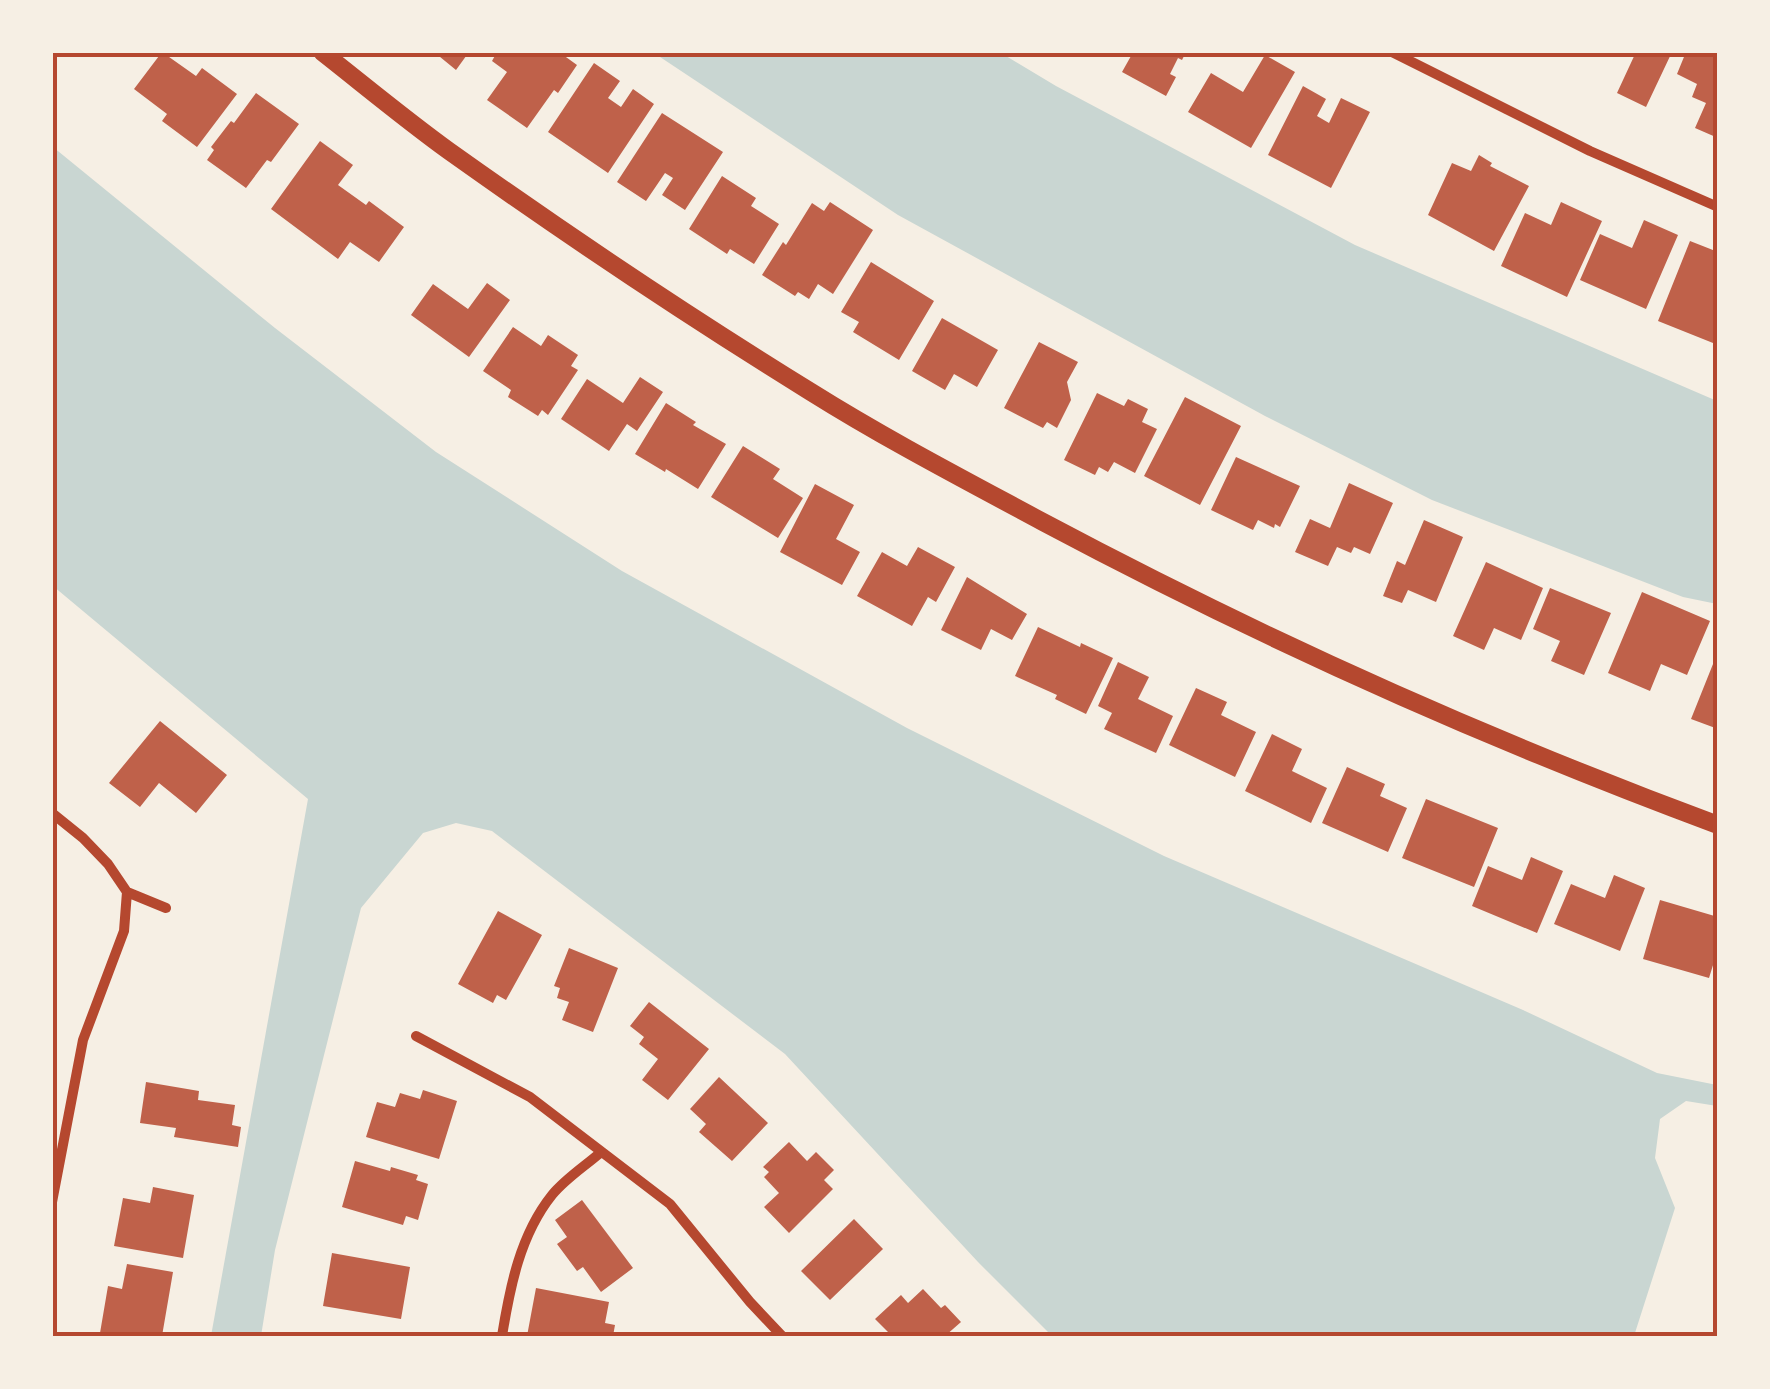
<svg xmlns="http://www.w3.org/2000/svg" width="1770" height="1389" font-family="'IBM Plex Sans',sans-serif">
  <rect width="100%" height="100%" fill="#f6efe4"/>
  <path fill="#c9d6d2" d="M654 53H1001L1056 86 1355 245 1717 401V604L1683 597 1432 500 1265 416 898 215Z
    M53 147 275 328 436 452 622 571 907 728 1164 856 1523 1010 1657 1073 1717 1085V1106L1686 1101 1660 1119 1655 1158 1675 1208 1634 1336H1052L978 1262 785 1054 492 831 456 823 423 833 361 908 275 1250 261 1336H211L308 799 53 586Z"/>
  <path fill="#bf614a" d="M162 52 196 76 202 68 237 94 197 147 162 121 167 114 134 89Z
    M434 52H469L456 70Z
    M497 52H540L543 55 545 52H559L577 65 558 93 554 90 527 128 487 100 507 72 492 61Z
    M1122 52H1186L1182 60 1178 58 1170 74 1176 77 1166 96 1122 72 1131 56Z
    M1636 52H1672L1646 107 1617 93Z
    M1686 52H1718V138L1695 128 1706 103 1692 97 1697 84 1677 74Z
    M1265 55 1295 72 1251 148 1188 112 1211 73 1243 92Z
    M594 63 620 81 608 98 621 107 633 89 654 104 608 173 548 132Z
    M1303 86 1326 99 1317 116 1329 123 1341 98 1370 112 1331 188 1268 155Z
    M256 93 299 124 271 162 267 160 246 188 207 160 214 150 211 147 231 121 234 123Z
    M662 113 723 152 685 210 662 195 673 178 665 173 646 201 617 182Z
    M320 141 353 165 338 185 366 205 369 201 404 227 379 262 350 242 338 259 271 209Z
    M1479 155 1492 163 1490 166 1529 186 1494 251 1428 215 1452 163 1471 171Z
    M722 176 756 198 751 206 779 224 754 264 730 249 727 254 689 229Z
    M830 202 873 230 833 294 818 284 809 299 798 292 795 296 762 275 783 242 786 245 812 203 824 211Z
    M1561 202 1602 221 1567 297 1501 266 1525 213 1551 225Z
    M1644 220 1678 235 1646 309 1580 280 1600 234 1632 248Z
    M1690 241 1718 252V291L1715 297 1718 298V345L1658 321Z
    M871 262 934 301 899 360 853 332 859 322 841 312Z
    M487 283 510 300 469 357 411 315 433 284 468 309Z
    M942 318 998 350 977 387 954 374 945 390 912 371Z
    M513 327 541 346 548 335 578 355 571 366 578 370 548 415 542 410 538 416 508 397 511 390 483 371Z
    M1039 342 1078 362 1067 382 1071 400 1057 428 1047 422 1043 428 1004 408Z
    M640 377 663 392 637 431 627 424 609 451 561 419 587 379 623 403Z
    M1097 393 1124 406 1128 399 1148 409 1142 422 1157 429 1135 473 1114 462 1108 472 1099 467 1095 475 1064 460Z
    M1185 397 1241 426 1200 505 1144 476Z
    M666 403 696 422 693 425 726 444 698 489 666 469 665 472 635 454Z
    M743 446 780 469 773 479 803 498 778 538 711 497Z
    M1236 457 1300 486 1280 527 1275 524 1274 528 1258 520 1253 530 1211 510Z
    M1349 483 1393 503 1370 554 1354 547 1351 553 1337 547 1328 566 1295 552 1310 519 1330 528Z
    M815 484 854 505 836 539 860 552 842 585 780 552Z
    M1424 520 1463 537 1436 602 1408 590 1402 603 1383 596 1397 561 1405 565Z
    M918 547 955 567 936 602 928 597 912 626 857 596 882 552 907 566Z
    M1486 562 1543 588 1521 640 1494 628 1484 650 1453 636Z
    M967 577 1027 614 1012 640 991 629 981 650 941 630Z
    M1550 588 1611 613 1584 675 1551 661 1560 641 1533 629Z
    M1642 592 1710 621 1687 675 1661 664 1650 691 1608 673Z
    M1038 627 1080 647 1081 643 1113 658 1086 714 1055 699 1057 695 1015 676Z
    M1717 654H1718V729L1691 719Z
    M1118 662 1149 677 1138 699 1173 716 1156 753 1104 729 1112 713 1098 706Z
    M1196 688 1227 702 1221 715 1256 732 1235 777 1169 745Z
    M160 721 227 775 196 813 159 783 140 807 109 783Z
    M1272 734 1302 749 1292 771 1327 788 1311 823 1245 791Z
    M1347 767 1385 784 1380 796 1407 808 1388 852 1322 823Z
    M1426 799 1498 828 1474 887 1402 858Z
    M1531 857 1563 871 1537 933 1472 906 1488 866 1522 880Z
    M1614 875 1645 888 1620 951 1554 924 1571 884 1605 898Z
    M1660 900 1718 917V949L1709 978 1643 959Z
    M498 911 542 935 506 1000 497 995 493 1003 458 984Z
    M569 948 618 968 593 1032 562 1020 569 1002 557 998 560 988 554 986Z
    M649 1002 709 1049 668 1100 642 1080 658 1059 639 1044 644 1037 630 1026Z
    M719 1077 768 1123 732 1161 699 1132 706 1124 690 1109Z
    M146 1082 199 1091 198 1100 235 1105 232 1125 241 1127 238 1147 174 1137 176 1128 140 1123Z
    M423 1090 457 1101 439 1159 366 1137 377 1102 395 1107 400 1093 420 1099Z
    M789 1142 807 1161 816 1152 834 1170 824 1180 833 1189 789 1233 764 1207 779 1193 764 1177 769 1172 763 1167Z
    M355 1161 390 1171 391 1167 418 1175 416 1180 428 1184 418 1220 406 1216 403 1225 342 1207Z
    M153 1187 194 1195 183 1258 114 1246 123 1198 150 1203Z
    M582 1200 633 1268 601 1292 583 1267 577 1271 557 1244 567 1237 555 1220Z
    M854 1219 883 1249 830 1300 801 1271Z
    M332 1253 410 1267 401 1319 323 1306Z
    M127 1264 173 1272 162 1336H122L100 1333 108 1286 122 1289Z
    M536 1288 609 1302 605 1323 615 1325 613 1336 567 1334V1336H527Z
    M923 1289 941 1308 945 1305 961 1322 945 1336H892L875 1319 901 1295 908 1303Z"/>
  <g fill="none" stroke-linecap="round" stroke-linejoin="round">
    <path stroke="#b5482f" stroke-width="10" d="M1392 52 1590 151 1718 207
      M52 813 83 838 108 864 127 892 166 908
      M416 1036 530 1097 670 1204 750 1302 782 1336
      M52 1202 83 1040 124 931 127 892
      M502 1336C510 1287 520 1235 552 1195 565 1179 585 1166 600 1153"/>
    <path stroke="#b5482f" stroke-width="18" d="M322 52C364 85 406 120 449 151 567 235 688 316 811 392 886 439 965 480 1043 522 1261 638 1486 739 1718 825"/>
  </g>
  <rect width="1770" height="1389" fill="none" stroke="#f6efe4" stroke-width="110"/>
  <rect x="55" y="55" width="1660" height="1279" fill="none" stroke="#b5482f" stroke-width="4"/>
</svg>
